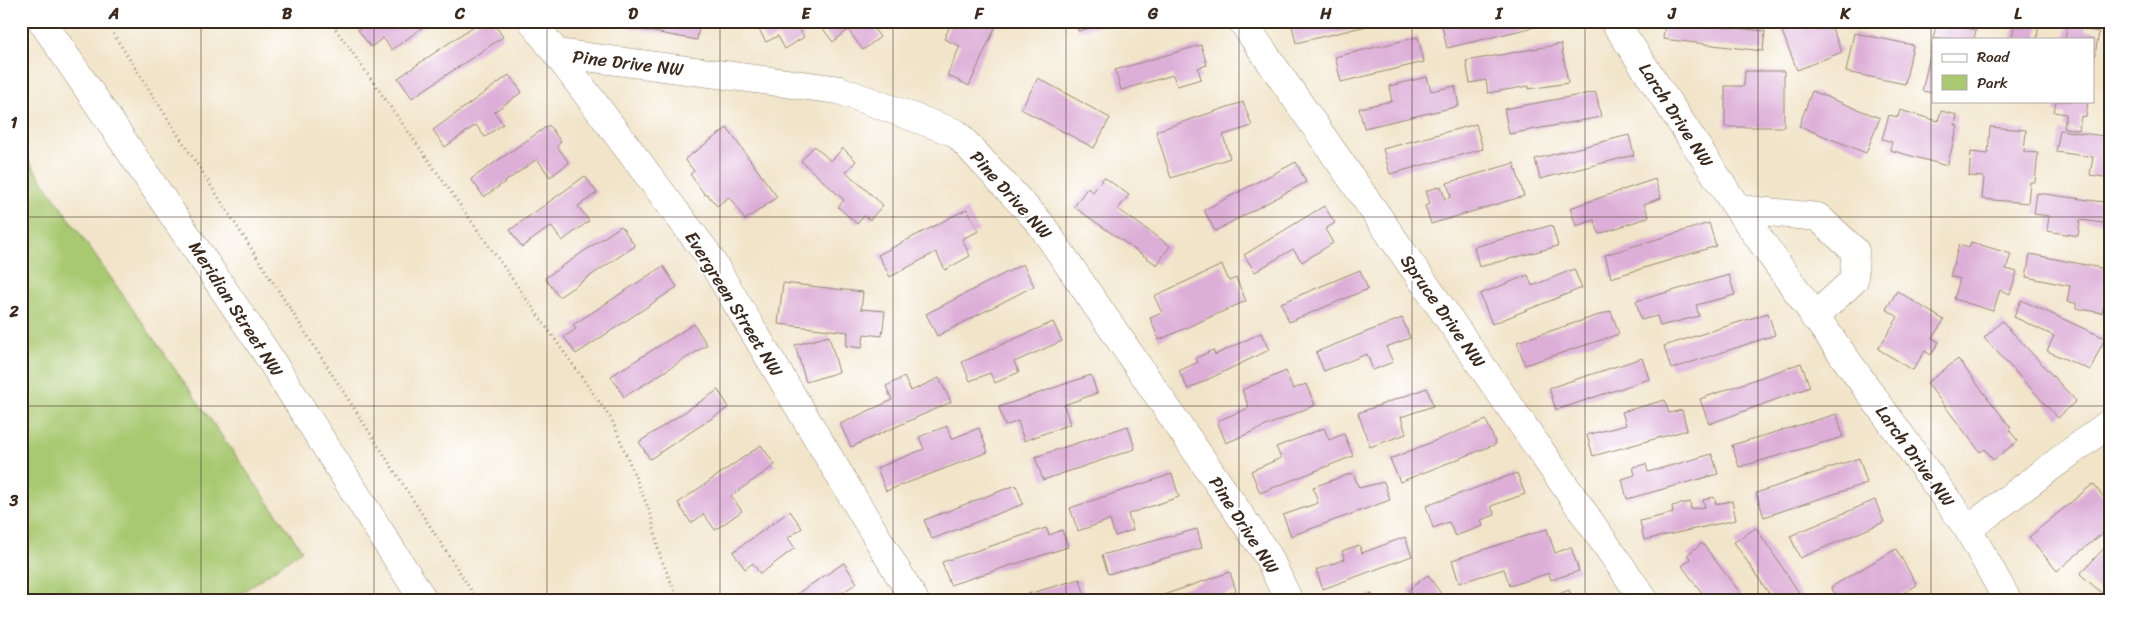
<svg xmlns="http://www.w3.org/2000/svg" width="2132" height="622" font-family="Sriracha,sans-serif">
  <rect width="100%" height="100%" fill="#fff"/>
  <filter id="ink" filterUnits="userSpaceOnUse"><feTurbulence type="fractalNoise" baseFrequency=".02" numOctaves="2"/><feDisplacementMap in="SourceGraphic" scale="10" xChannelSelector="R" yChannelSelector="G"/><feConvolveMatrix kernelMatrix="1 2 1 2 8 2 1 2 1" color-interpolation-filters="sRGB"/></filter>
  <filter id="wash" filterUnits="userSpaceOnUse"><feTurbulence type="fractalNoise" baseFrequency=".0096" numOctaves="4" result="noise"/><feDisplacementMap in="SourceGraphic" scale="20" xChannelSelector="R" yChannelSelector="G"/><feGaussianBlur stdDeviation="1.12" result="paint"/><feColorMatrix in="noise" values="0 0 0 0 0 0 0 0 0 0 0 0 0 0 0 0 0 1.4 0 .05"/><feComposite in="paint" operator="in"/></filter>
  <g filter="url(#wash)">
    <rect width="100%" height="100%" fill="#f1e4c9"/>
    <path fill="#a9c971" stroke="#727a48" d="M21 150 302 550 230 601H21Z"/>
    <g id="blocks">
      <path fill="#ddafd8" d="M370 21H431L392 50 383 38 371 47 358 30Z
        M481 21H492L503 37 412 98 398 78Z
        M605 21H700L697 40 605 23Z
        M754 21H795L804 37 785 49 778 36 766 42Z
        M817 21H868L880 37 863 50 848 30 833 42Z
        M952 21H998L969 86 947 75 960 46 944 39Z
        M1075 21H1116V22L1078 31Z
        M1291 21H1383V22L1296 43Z
        M1444 21H1555V22L1447 48 1441 22Z
        M1665 21 1765 31 1763 51 1663 39Z
        M1778 21H1811L1812 25 1829 21 1842 52 1797 70Z
        M1937 21 1976 30 1974 39H1933Z
        M2015 21H2039L2037 39H2012Z
        M2068 21H2087L2085 30 2099 32 2094 60 2093 39H2065Z
        M1854 33 1913 45 1905 84 1846 72Z
        M1418 37 1424 62 1341 82 1335 57Z
        M1933 42V93L1922 91Z
        M1561 44 1568 83 1529 89V86L1488 93 1486 80 1470 83 1466 61Z
        M1201 45 1207 65 1198 68 1201 79 1177 86 1173 75 1121 90 1115 70Z
        M1745 71H1784V127H1725V86H1744Z
        M509 75 522 92 494 112 503 124 485 137 476 125 445 147 433 130Z
        M1427 77 1431 91 1455 86 1459 106 1364 128 1359 108 1392 101 1389 86Z
        M1038 78 1110 118 1094 148 1021 109Z
        M1812 91 1880 118 1866 153 1799 126Z
        M1596 92 1601 117 1509 134 1504 109Z
        M2056 101H2088L2086 117 2081 116 2079 130 2064 128 2066 114 2054 112Z
        M1243 102 1252 126 1223 135 1230 158 1171 178 1156 131Z
        M1900 110 1938 121 1941 111 1957 115 1955 125 1958 126 1947 166 1890 150 1892 142 1882 139 1889 115 1898 117Z
        M1476 124 1483 149 1390 174 1383 149Z
        M549 125 561 142 557 146 569 163 550 177 537 159 484 197 471 179Z
        M1990 127 2026 130 2024 152 2038 153 2035 182H2030L2028 203 1982 199 1984 177 1969 176 1971 152 1988 154Z
        M727 128 777 197 745 220 729 197 717 206 707 194 705 195 690 174 694 171 685 159Z
        M2060 130 2111 137V178L2090 175 2093 157 2056 152Z
        M1629 135 1634 155 1540 179 1535 159Z
        M814 146 831 161 843 148 856 161 846 172 883 205 870 220 864 216 857 224 838 207 844 200 801 161Z
        M1296 162 1306 182 1215 231 1204 210Z
        M1514 163 1524 196 1431 224 1425 206 1430 204 1426 191 1441 186 1445 199 1451 197 1447 183Z
        M585 176 597 193 578 206 589 221 562 241 551 226 522 247 510 230Z
        M1104 177 1129 195 1118 209 1170 246 1157 265 1074 207 1087 188 1093 192Z
        M1655 179 1661 198 1644 204 1649 217 1599 234 1594 220 1576 226 1570 208Z
        M2037 193 2111 203V224L2080 220 2078 236 2047 231 2049 216 2034 214Z
        M1324 206 1335 223 1325 229 1333 243 1302 262 1293 249 1255 272 1244 255Z
        M967 209 979 231 962 239 970 256 945 270 936 252 890 277 878 255Z
        M1709 223 1716 246 1611 278 1605 255Z
        M1552 225 1558 246 1479 267 1474 247Z
        M621 226 635 246 559 297 545 278Z
        M1971 242 2011 254 2006 269 2017 272 2010 294 2000 290 1993 311 1954 299 1960 279 1950 276 1959 245 1969 248Z
        M2030 254 2111 270V295L2106 294 2102 313 2076 308V303L2067 302 2070 286 2026 277Z
        M1023 264 1034 286 937 336 926 314Z
        M1222 265 1229 281 1236 278 1246 301 1159 340 1150 318 1162 313 1154 296Z
        M663 266 677 287 576 354 564 337 576 329 573 325Z
        M1574 269 1582 288 1492 324 1480 294 1528 275 1532 286Z
        M1360 270 1368 289 1289 322 1281 303Z
        M1729 275 1735 295 1696 305 1699 316 1660 326 1657 316 1641 320 1636 301Z
        M783 283 863 292 861 309 885 311 882 336 864 334 862 348 846 346 848 332 778 324Z
        M1897 291 1944 320 1932 338 1939 342 1931 355 1925 351 1913 370 1878 349 1898 317 1886 309Z
        M2021 300 2105 338 2090 370 2047 351 2054 336 2014 317Z
        M1611 311 1619 334 1525 365 1517 342Z
        M1768 313 1775 335 1671 369 1664 346Z
        M1402 318 1410 338 1386 347 1393 362 1373 370 1367 354 1324 371 1316 352Z
        M2002 321 2076 401 2058 418 1984 338Z
        M1053 322 1062 341 1014 362 1019 372 995 383 990 373 970 381 962 362Z
        M694 324 707 345 624 397 611 376Z
        M1261 333 1269 350 1188 389 1179 371 1198 362 1196 358 1213 350 1215 355Z
        M829 336 839 372 806 382 795 345Z
        M1642 358 1649 379 1556 410 1549 388Z
        M1958 359 2011 428 2009 430 2018 441 1993 460 1985 449 1980 452 1927 383Z
        M1801 363 1810 387 1709 424 1700 399Z
        M1286 371 1293 389 1306 384 1315 405 1226 443 1217 421 1249 408 1242 390Z
        M1091 375 1097 393 1064 405 1070 424 1024 441 1018 421 1005 426 999 407Z
        M904 377 911 391 939 378 951 402 851 447 840 424 892 400 886 386Z
        M1427 388 1433 406 1401 417 1406 434 1370 447 1358 413Z
        M718 390 729 407 650 459 639 442Z
        M1665 400 1669 413 1682 410 1687 430 1593 456 1587 435 1626 425 1622 412Z
        M1837 414 1843 437 1739 467 1732 445Z
        M1486 420 1496 444 1400 482 1390 459Z
        M947 426 951 439 979 428 988 452 886 491 877 468 924 449 919 437Z
        M1128 426 1135 449 1043 480 1035 457Z
        M1324 428 1329 440 1344 434 1353 456 1260 493 1251 471 1281 458 1276 447Z
        M761 445 775 465 731 496 742 511 715 530 704 514 691 523 678 503Z
        M1712 454 1718 474 1627 499 1622 479 1635 475 1633 467 1646 464 1648 472Z
        M1859 458 1867 483 1764 517 1756 493Z
        M1353 473 1359 488 1384 482 1390 500 1291 536 1283 515 1318 503 1313 487Z
        M1517 473 1525 494 1491 506 1495 515 1481 520 1483 526 1455 536 1449 522 1433 528 1426 506Z
        M1172 474 1179 497 1128 514 1133 530 1115 536 1110 520 1078 531 1070 508Z
        M2093 484 2111 506V526L2057 571 2029 537Z
        M1016 485 1023 504 932 539 924 520Z
        M1714 497 1716 504 1732 501 1736 520 1644 540 1640 521 1673 513 1672 506 1690 502 1691 509 1705 507 1703 500Z
        M1875 500 1884 522 1800 558 1790 536Z
        M790 511 802 528 788 538 795 548 760 574 753 563 745 569 733 552Z
        M1046 528 1049 535 1062 530 1068 547 950 585 942 562Z
        M1756 528 1804 600 1803 601H1774L1734 542Z
        M1197 529 1202 548 1108 574 1102 555Z
        M1547 529 1555 553 1571 547 1579 571 1551 580 1549 573 1510 586 1504 569 1459 583 1452 560Z
        M1405 537 1412 556 1323 589 1316 570 1345 559 1342 551 1359 545 1362 553Z
        M1702 543 1741 594 1731 601H1724L1720 596 1713 601H1708L1682 566 1691 559 1687 555Z
        M2107 545 2111 548V601L2080 574Z
        M1896 549 1917 585 1890 601H1839L1831 587Z
        M844 563 857 583 840 594 845 601H786Z
        M1230 572 1236 591 1224 595 1226 601H1146Z
        M1428 575 1446 601H1415L1408 590Z
        M1080 579 1086 600 1007 601V600Z
        M1569 590 1574 601H1542Z
        M1371 593 1376 601H1360Z"/>
    </g>
  </g>
  <g filter="url(#ink)">
    <use href="#blocks" fill-opacity="0" stroke="#968774" stroke-width="1"/>
    <g fill="none" stroke-linecap="round" stroke-linejoin="round">
      <g stroke="#968774" stroke-width="29">
        <path id="minor" d="M42 21 263 348 424 601
          M532 21 706 252 915 601
          M1242 21 1645 601
          M1614 21 1738 209 1968 529 2008 601
          M556 53 839 90 956 133 1040 223 1268 556 1289 601
          M1738 209 1818 217 1855 251 1854 280 1814 317
          M1968 529 2111 422"/>
      </g>
      <path stroke="#968774" stroke-width="3" stroke-dasharray="1 4" stroke-linecap="butt" d="M105 21 478 601
        M330 21 612 420 651 515 660 556 679 601"/>
      <use href="#minor" stroke="#fff" stroke-width="28"/>
    </g>
  </g>
  <path fill="none" stroke="#3b2a1e" stroke-width="1" stroke-opacity="0.55" d="M201 21V601M374 21V601M547 21V601M720 21V601M893 21V601M1066 21V601M1239 21V601M1412 21V601M1585 21V601M1758 21V601M1931 21V601M21 217H2111M21 406H2111"/>
  <g text-anchor="middle" stroke-width="4" stroke-linejoin="round" paint-order="stroke">
    <g font-size="18" fill="#3b2a1e" stroke="#fff">
      <text transform="translate(628 63) rotate(7)" y="6">Pine Drive NW</text>
      <text transform="translate(1676 115) rotate(57)" y="6">Larch Drive NW</text>
      <text transform="translate(1011 195) rotate(48)" y="6">Pine Drive NW</text>
      <text transform="translate(734 304) rotate(58)" y="6">Evergreen Street NW</text>
      <text transform="translate(236 309) rotate(57)" y="6">Meridian Street NW</text>
      <text transform="translate(1443 311) rotate(55)" y="6">Spruce Drive NW</text>
      <text transform="translate(1915 456) rotate(54)" y="6">Larch Drive NW</text>
      <text transform="translate(1244 525) rotate(57)" y="6">Pine Drive NW</text>
    </g>
  </g>
  <rect width="2132" height="622" fill="none" stroke="#fff" stroke-width="55"/>
  <rect x="1932" y="38" width="162" height="65" fill="#ffffff" stroke="#b1aaa5"/>
  <rect x="1942" y="54" width="25" height="8" fill="#ffffff" stroke="#b1aaa5"/>
  <text x="1977" y="62" font-size="15" fill="#3b2a1e">Road</text>
  <rect x="1942" y="75" width="25" height="15" fill="#a9c971" stroke="#b1aaa5"/>
  <text x="1977" y="88" font-size="15" fill="#3b2a1e">Park</text>
  <rect x="28" y="28" width="2076" height="566" fill="none" stroke="#3b2a1e" stroke-width="2"/>
  <g font-size="16" text-anchor="middle" font-weight="bold" fill="#3b2a1e">
    <text x="114" y="19">A</text>
    <text x="287" y="19">B</text>
    <text x="460" y="19">C</text>
    <text x="633" y="19">D</text>
    <text x="806" y="19">E</text>
    <text x="979" y="19">F</text>
    <text x="1153" y="19">G</text>
    <text x="1326" y="19">H</text>
    <text x="1499" y="19">I</text>
    <text x="1672" y="19">J</text>
    <text x="1845" y="19">K</text>
    <text x="2018" y="19">L</text>
    <text x="14" y="128">1</text>
    <text x="14" y="317">2</text>
    <text x="14" y="506">3</text>
  </g>
</svg>
